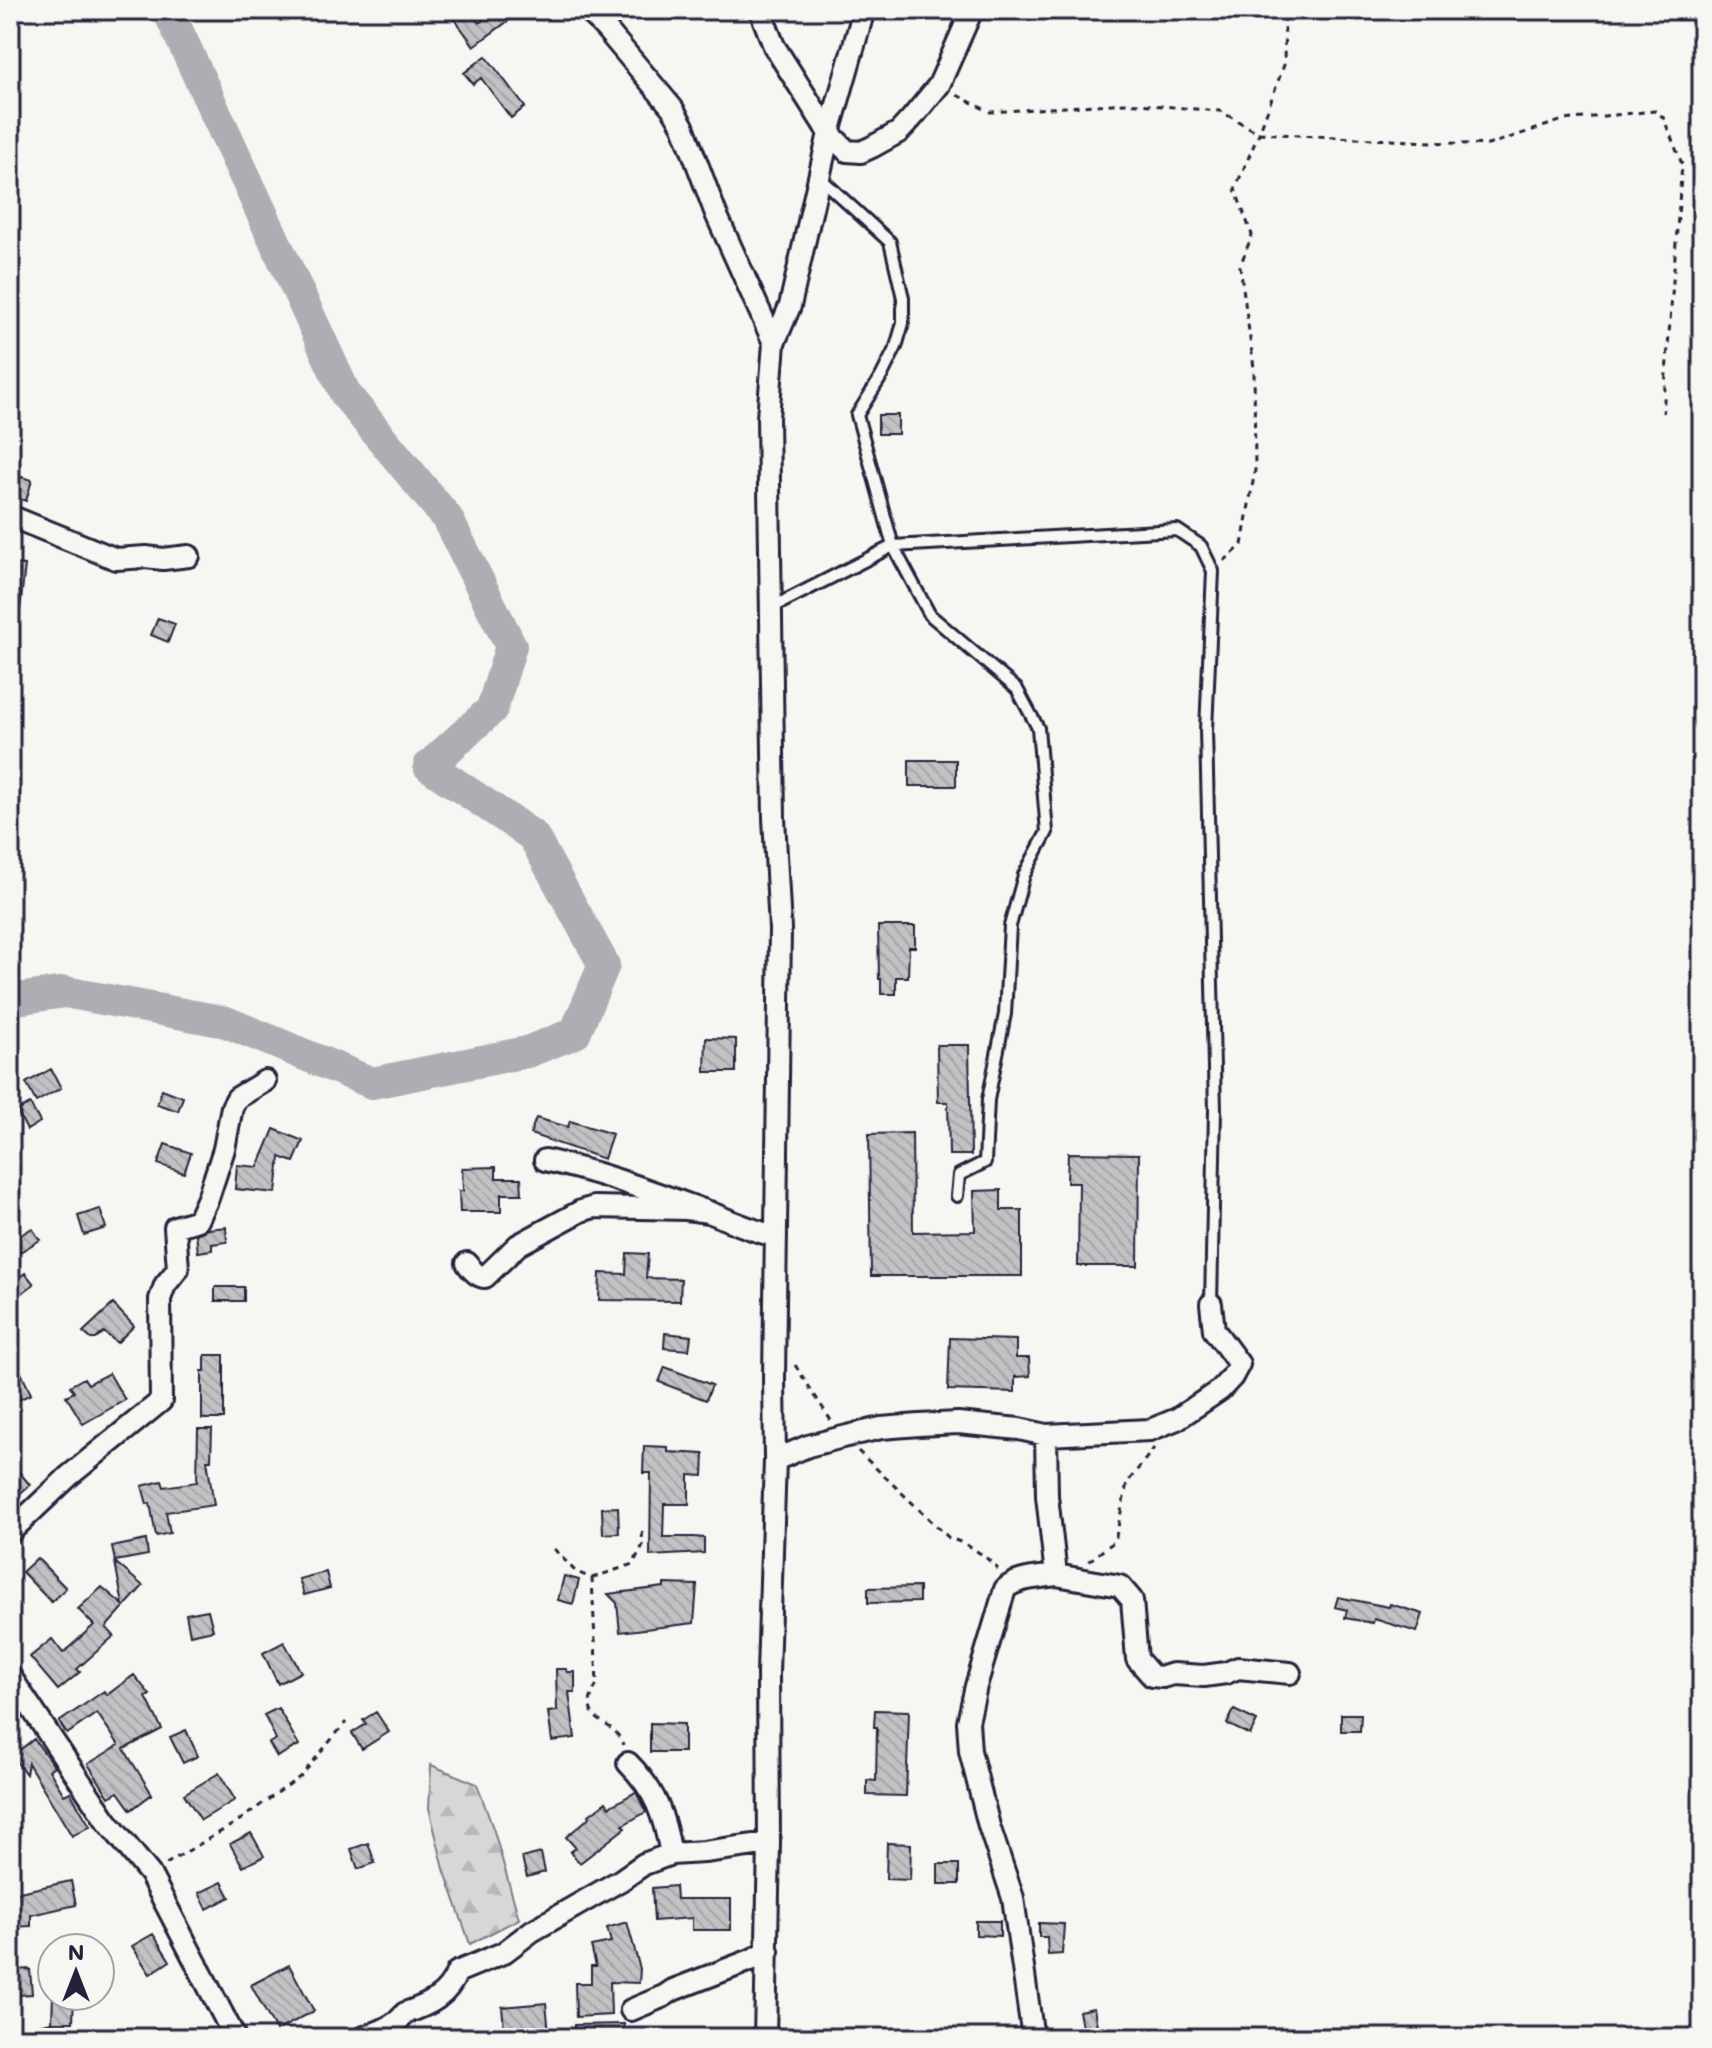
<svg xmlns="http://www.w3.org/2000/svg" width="1712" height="2048" font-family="Mali,sans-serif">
  <defs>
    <pattern id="forest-firs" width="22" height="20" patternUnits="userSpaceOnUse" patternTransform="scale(2)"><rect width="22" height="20" fill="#d7d7d7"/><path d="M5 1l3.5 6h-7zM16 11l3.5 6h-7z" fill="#b8b8b9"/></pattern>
    <pattern id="building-back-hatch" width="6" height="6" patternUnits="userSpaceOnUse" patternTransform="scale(2)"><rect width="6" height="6" fill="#c2c2c4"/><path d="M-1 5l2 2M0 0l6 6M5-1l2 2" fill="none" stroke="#a6a6a9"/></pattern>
  </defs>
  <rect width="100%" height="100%" fill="#f6f6f2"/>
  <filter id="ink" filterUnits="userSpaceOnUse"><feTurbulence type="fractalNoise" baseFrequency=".0125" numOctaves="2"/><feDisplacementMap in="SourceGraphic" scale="16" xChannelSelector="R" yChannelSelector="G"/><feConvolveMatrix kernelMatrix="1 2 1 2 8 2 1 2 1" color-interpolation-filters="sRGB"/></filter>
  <g filter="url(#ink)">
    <path fill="url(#forest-firs)" stroke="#7c7c89" stroke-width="2" d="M431 1765 477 1784 494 1831 519 1919 470 1944 444 1869 429 1808Z"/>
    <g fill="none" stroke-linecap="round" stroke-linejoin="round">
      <path stroke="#adadb3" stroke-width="32" d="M10 1000 65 992 226 1022 372 1083 527 1052 575 1033 604 965 533 836 429 766 492 709 511 646 447 518 346 395 168 10"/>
    </g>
    <path fill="url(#building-back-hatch)" stroke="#22223b" stroke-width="2" d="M448 10H469L479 23 496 10H523L474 46Z
      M486 56 525 107 511 118 481 78 473 84 464 73Z
      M878 415H898V434H878Z
      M18 476 32 480 26 501 11 496Z
      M10 564 25 565 20 610 10 609Z
      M158 618 175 624 168 642 151 635Z
      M909 760H956V786H909Z
      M878 926H915V947H909L908 977H896V994H881V979H879Z
      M706 1038 736 1039V1072H705Z
      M937 1045H969L971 1155H949L948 1102H938Z
      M51 1069 61 1088 36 1102 26 1083Z
      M162 1089 183 1097 178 1111 157 1104Z
      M30 1104 40 1122 27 1130 17 1111Z
      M536 1118 568 1127 570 1121 612 1134 604 1159 530 1134Z
      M274 1129 303 1141 294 1162 280 1157 276 1193 235 1189 237 1165 258 1167Z
      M912 1133 913 1232 975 1231 974 1191 1001 1190V1210H1022V1276H871L869 1134Z
      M165 1144 191 1153 184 1173 158 1164Z
      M1068 1153 1139 1154 1138 1266H1078L1079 1183H1067Z
      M496 1167V1178H521L522 1194H501V1212H460L459 1191H463L462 1168Z
      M100 1209 106 1228 84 1235 78 1216Z
      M226 1227 227 1242 212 1244V1250L198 1252 196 1234 208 1229Z
      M32 1228 40 1240 15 1255 10 1248V1242Z
      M627 1253 648 1254 646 1278 681 1279 680 1301 599 1300 600 1273 626 1274Z
      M25 1273 34 1284 10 1302V1284Z
      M215 1287H244V1301H215Z
      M113 1304 134 1326 117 1343 104 1332 96 1339H91L83 1332Z
      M665 1333 691 1336 689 1350 664 1348Z
      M950 1338 1016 1340V1358H1029L1030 1376 1015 1377V1392L948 1390Z
      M10 1349 31 1394 10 1404Z
      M205 1355H224V1419H202V1371H205Z
      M665 1367 712 1385 706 1400 659 1382Z
      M109 1373 125 1400 83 1424 66 1396 74 1392 70 1386 84 1378 88 1384Z
      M198 1429H212L211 1460H207L214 1505 166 1512 170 1533 156 1536 150 1503 147 1504 142 1486 162 1481 164 1487 197 1482Z
      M644 1446 668 1447V1452L704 1454 703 1476 689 1475V1504H664L663 1537H694L704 1538V1553L650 1556 651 1473H643Z
      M10 1461 30 1485 10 1502Z
      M618 1507 619 1533 603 1534 602 1508Z
      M146 1540 148 1555 115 1561 112 1547Z
      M37 1558 66 1588 51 1602 22 1572Z
      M115 1562 143 1586 106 1627 114 1636 77 1669 80 1672 58 1690 30 1657 52 1639 63 1653 94 1625 78 1609 102 1587 123 1605Z
      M326 1572 330 1588 304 1595 299 1579Z
      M564 1576 579 1580 573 1604 558 1600Z
      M664 1584 697 1585 694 1623 620 1632 617 1603 608 1594 664 1587Z
      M919 1587V1602L868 1603V1588Z
      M1338 1597 1389 1607 1390 1604 1423 1614 1417 1632 1374 1619 1373 1623 1345 1618 1347 1610 1335 1607Z
      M208 1610 213 1630 190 1635 186 1614Z
      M284 1642 301 1672 278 1684 263 1653Z
      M556 1669H566L567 1672H575V1692H569L575 1738 552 1741 548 1712 557 1711Z
      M134 1675 150 1695 146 1697 162 1729 124 1749 152 1794 131 1810 118 1792 109 1797 88 1764 119 1745 97 1713 67 1734 59 1722 104 1691 107 1695Z
      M278 1708 299 1745 277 1757 269 1743 276 1739 264 1715Z
      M875 1710 909 1711 906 1796 867 1795V1780L876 1781 877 1727H874Z
      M1234 1710 1257 1721 1250 1735 1227 1724Z
      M376 1712 389 1732 362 1749 352 1733 366 1724 363 1720Z
      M1341 1714H1361L1360 1731H1341Z
      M650 1723 684 1724V1752H650Z
      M186 1730 198 1756 183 1763 170 1737Z
      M34 1739 54 1766 49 1770 64 1795 70 1792 90 1826 72 1836 28 1763 26 1774 12 1756Z
      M219 1773 235 1800 201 1820 184 1794Z
      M636 1792 646 1812 623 1825 625 1828 580 1863 570 1852 576 1848 566 1837 590 1817 589 1815 606 1802 609 1807Z
      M251 1833 264 1856 243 1867 230 1844Z
      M368 1843 375 1863 358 1869 351 1849Z
      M887 1843 911 1844 910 1880 886 1879Z
      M541 1853 545 1872 527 1877 522 1858Z
      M938 1864H959V1884H938Z
      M71 1881 76 1905 31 1915V1926L10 1927V1894Z
      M222 1882 230 1897 207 1909 199 1893Z
      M675 1886 676 1899H731V1930H692V1918L654 1921 652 1888Z
      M976 1921H1000V1936L976 1935Z
      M627 1922 640 1969 639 1983 610 1982 611 2015 576 2017 575 1983H591V1966H596L591 1946 611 1942 607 1928Z
      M1039 1923 1064 1924 1062 1954 1048 1955 1047 1937H1039Z
      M153 1934 170 1961 150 1974 132 1946Z
      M289 1965 314 2011 276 2031 251 1985Z
      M30 1969 32 1994 17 1995 15 1970Z
      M53 1996H74L73 2022H52Z
      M546 2003 549 2033 505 2037 502 2007Z
      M1094 2008 1099 2038H1084L1079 2011Z
      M51 2022 54 2038H10V2032Z
      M624 2024V2038H574V2025Z"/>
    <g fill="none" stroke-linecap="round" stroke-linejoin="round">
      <g stroke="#22223b" stroke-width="16">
        <path id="lane" d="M820 178 890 242 903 298V323L896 347 881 377 857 415 893 546 930 615 1017 689 1038 728 1047 832 1024 875 1010 926 1005 1014 988 1100 985 1162 959 1175 957 1196
          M771 608 893 546 1177 530 1201 546 1213 571 1206 730 1215 1110 1211 1304"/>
      </g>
      <g stroke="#22223b" stroke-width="26">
        <path id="street" d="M588 10 606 29 673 109 683 126 716 214 774 343
          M760 10 774 46 829 133 847 151 861 152 872 147 899 132 911 119 939 85 972 10
          M10 516 116 559 146 557 163 559 189 556
          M545 1160C600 1172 653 1192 706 1211 729 1220 752 1231 776 1236
          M467 1263C471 1269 477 1277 485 1277L518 1245 581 1211 594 1207 686 1209 709 1212
          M1046 1435 1047 1496 1056 1575 1120 1586 1132 1600 1137 1659 1152 1676 1163 1677 1173 1674 1204 1676 1226 1673 1238 1668 1290 1673
          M775 1460 808 1446 843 1437 881 1428 919 1425 958 1423 1019 1429 1046 1435 1150 1430 1177 1419 1220 1390 1232 1377 1239 1364 1214 1330 1211 1304
          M10 1532 69 1476 161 1401 160 1299 165 1285 178 1269 175 1227 198 1220 208 1198 224 1149 232 1107 237 1098 265 1081
          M10 1676 106 1820 150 1874 235 2038
          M628 1763C656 1791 664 1816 671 1854
          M631 2010 664 1996 673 1990 751 1960 768 1951
          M362 2038C376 2033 397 2026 405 2013 429 2005 448 1996 457 1972L503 1953 532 1931 621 1880 644 1864 671 1854 704 1852 769 1843
          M765 2038 769 1843 768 1673 775 1460 774 1378 780 929 774 818 768 418 774 343 790 306 829 133 864 10
          M1033 2038 1013 1898 989 1826 970 1751 968 1722 976 1686 1005 1589C1018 1577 1040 1578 1056 1575"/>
      </g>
      <path stroke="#22223b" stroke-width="3" stroke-dasharray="6 6" stroke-linecap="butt" d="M957 95 990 112 1126 103 1220 111 1259 133 1488 145 1563 120 1655 111 1663 117 1682 164 1663 413
        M1224 561 1242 545 1255 470 1254 368 1240 266 1252 235 1235 189 1259 133 1284 65 1285 13 1287 10
        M795 1365 832 1422
        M858 1451 949 1538C968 1544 984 1554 998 1569
        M554 1549 576 1572 592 1578 597 1684C574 1725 614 1716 623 1745
        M1089 1561 1115 1541 1127 1483 1154 1448
        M592 1578 633 1564 643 1545 642 1531
        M166 1864 237 1822 301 1776 346 1722"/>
      <use href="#lane" stroke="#f6f6f2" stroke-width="10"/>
      <use href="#street" stroke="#f6f6f2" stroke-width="20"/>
    </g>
  </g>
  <rect width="1712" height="2048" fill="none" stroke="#f6f6f2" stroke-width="40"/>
  <rect x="20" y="20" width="1672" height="2008" fill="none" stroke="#22223b" stroke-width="3" filter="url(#ink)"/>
  <g transform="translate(76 1972)"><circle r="38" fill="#f6f6f2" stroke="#a1a1a9" stroke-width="2"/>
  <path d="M0-6L14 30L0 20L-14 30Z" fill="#22223b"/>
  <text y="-12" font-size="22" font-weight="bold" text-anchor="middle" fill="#22223b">N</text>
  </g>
</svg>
